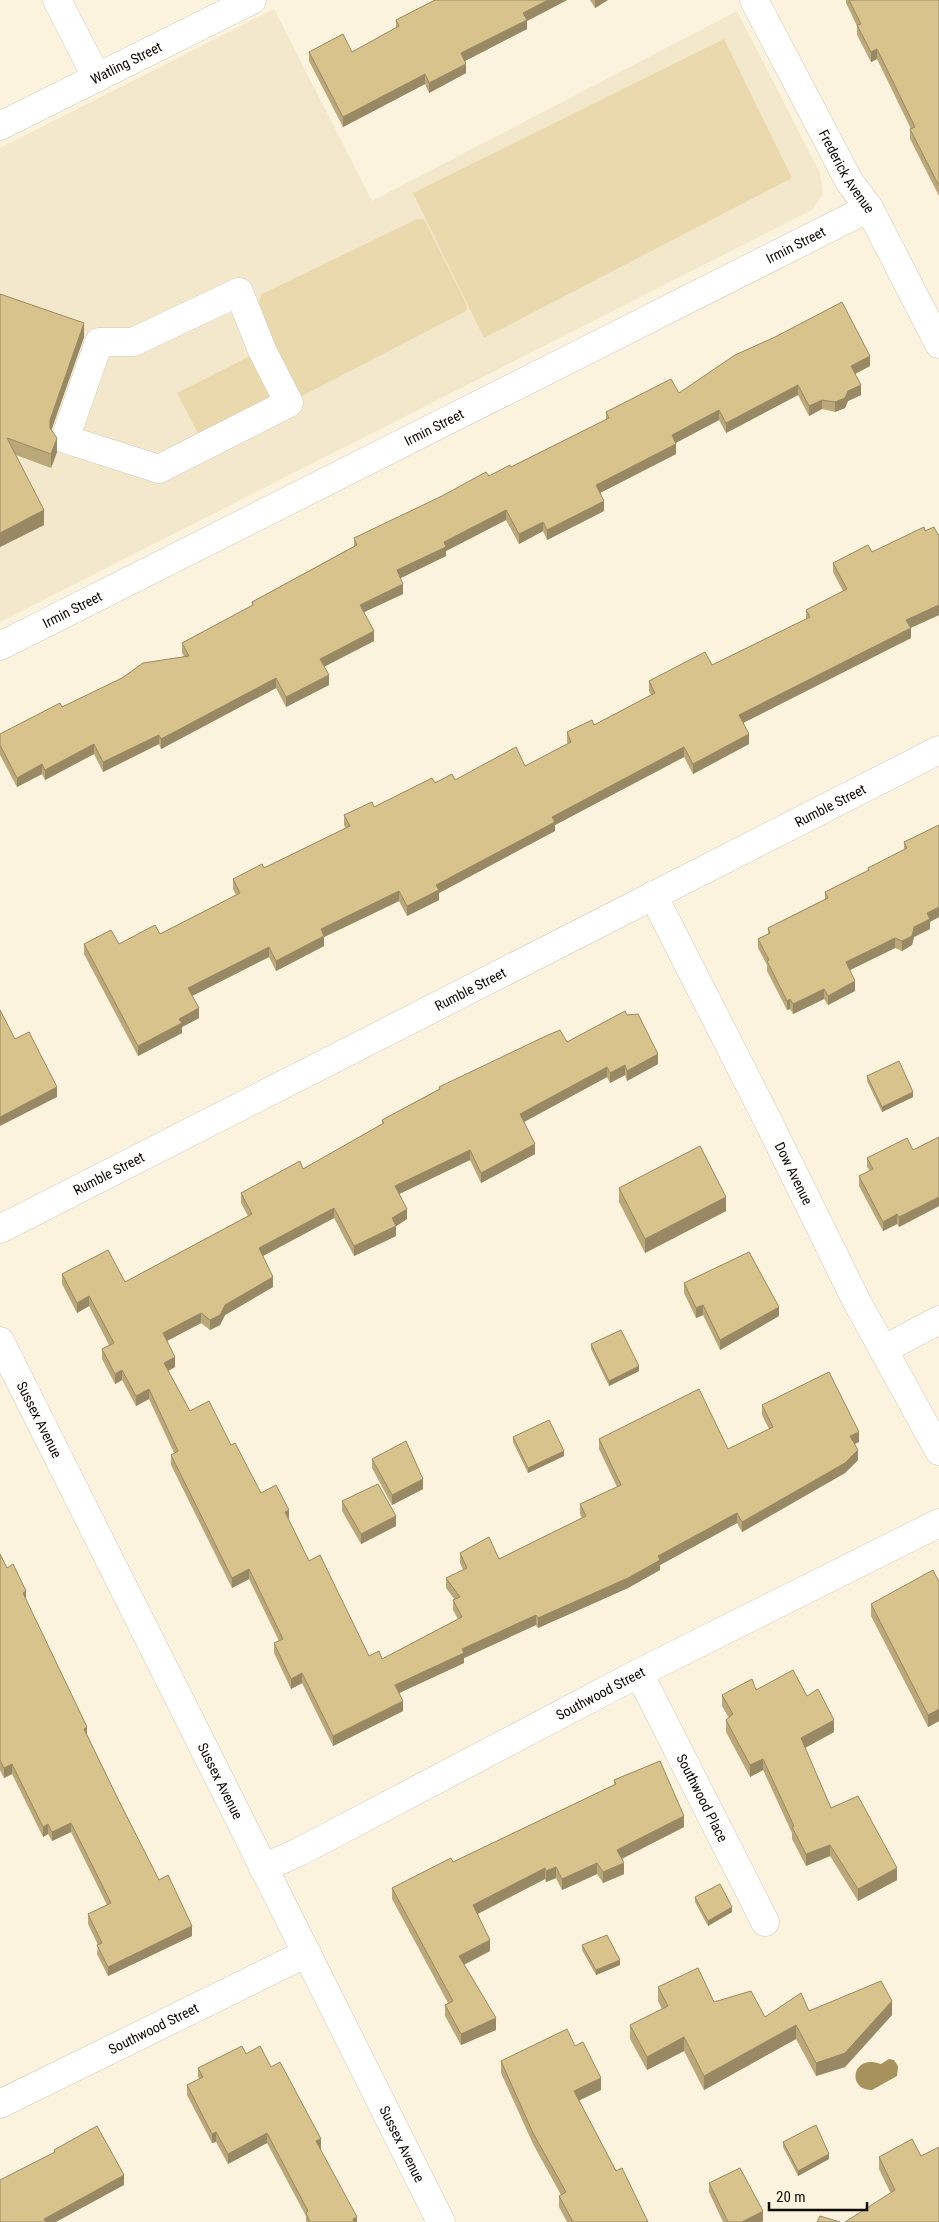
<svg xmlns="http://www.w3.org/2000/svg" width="939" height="2222" font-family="'Roboto Condensed',sans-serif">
  <rect width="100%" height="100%" fill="#fcf3de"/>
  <path fill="#f3e8cc" d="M274 9 372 201 737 11 820 173 823 194 812 210 0 622V148Z"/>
  <path fill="#ebd9ae" d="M724 39 792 178 484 338 413 193Z
    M417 219H424L467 305 466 311 300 397 255 310 262 294Z
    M262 350 289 403 204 445 177 393Z"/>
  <path fill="#a7925e" d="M889 2059 894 2060 898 2066 897 2076 872 2090C846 2090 852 2053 881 2064Z"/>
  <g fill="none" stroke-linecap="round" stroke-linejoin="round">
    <g stroke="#d1c9b4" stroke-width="29">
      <g id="minor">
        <path d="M57 0 97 78"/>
        <path id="s1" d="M754 0 849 181 869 208 939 344"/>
        <path id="s2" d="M0 126 252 0"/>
        <path d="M239 292 262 350 289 403 159 469 65 439 99 342H133Z"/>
        <path id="s3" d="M0 646 869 208"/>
        <path id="s4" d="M653 895 768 1121 856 1300 939 1451"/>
        <path id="s5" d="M0 1229 939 750"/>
        <path id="s6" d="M0 1341 441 2222"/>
        <path d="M883 1350 939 1320"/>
        <path id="s7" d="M639 1673 765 1922"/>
        <path id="s8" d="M263 1868 299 1852 639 1673 939 1523"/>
        <path id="s9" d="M0 2104 307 1953"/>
      </g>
    </g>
    <use href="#minor" stroke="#fff" stroke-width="28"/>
  </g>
  <path fill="#bba879" d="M435 0H567L527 21V29L465 61 466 73 429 93 425 84 343 127 309 61V52H352L396 28V20Z
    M590 0H608L595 8Z
    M846 0H939V196L910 139V129H911L877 59 871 62 857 35V26L846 3Z
    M0 294 84 337 51 430 57 452 51 468 16 455 44 525 0 547Z
    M870 366 855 374 861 395 848 401 845 408 835 412 822 409 809 416 798 395 726 433 719 420 675 443 676 454 600 493 604 511 547 540 543 531 519 544 506 520 446 551V556L400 578 403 594 364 612 374 641 324 666 329 685 286 707 276 688 161 749 159 744 103 772 94 754 45 780 42 774 17 787 0 755V734L62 707 184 656 182 653V643L252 606V602L354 546V538L489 476 511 467 606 420V412L679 393Z
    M925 531 938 535H939V615L910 628 911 638 743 723 749 744 693 774 684 757 555 825V831L439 893V900L407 916 399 901 324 937V946L276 971 269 957 192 996 199 1018 182 1027V1033L138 1056 84 954V944H119L160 934 236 895 233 889V879L264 868 346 828 344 825V815L374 807 435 783 455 780 525 766 568 744 567 742V732L594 725 651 695 649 691V681L712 665 806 619V610L843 591 833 572V563L872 552Z
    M939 825 930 922V929L914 937 912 945 902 951 895 948 850 970 855 991 828 1005 824 999 793 1014 790 1009 787 1010 767 971V965L758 948V939L768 934V928L825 899V892L868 871V868L904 850V842Z
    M627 1015 658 1064 627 1081 625 1075 610 1083 607 1077 524 1122 535 1154 481 1183 470 1160 399 1194 407 1219 396 1226V1236L354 1256 334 1218 263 1256 273 1287 225 1315 220 1325 210 1330 201 1323 167 1341 175 1367 168 1371 190 1411 231 1445 261 1493 289 1520 309 1561 369 1656 382 1659 458 1619 453 1610V1600L454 1599 446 1588V1578L463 1570 460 1563V1553L499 1559 582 1518 580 1514V1504L617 1487 599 1449V1439L728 1449 769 1429 762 1415V1405L859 1442 855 1444 858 1460 845 1473 742 1532 737 1523 660 1565V1570L628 1588 538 1628 536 1625 464 1658V1663L399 1693 403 1711 333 1746 302 1683 291 1689 274 1653V1643L279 1641 249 1579 232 1588 171 1465V1455L174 1453 149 1399 136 1406 122 1380 115 1384 102 1359V1349L109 1345 89 1306 77 1313 62 1284V1274L125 1282 248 1216 241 1203V1193L303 1169 382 1124V1120L439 1089V1087L567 1042Z
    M867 1076 913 1097 882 1112 867 1081Z
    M939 1137V1206L899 1227 897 1224 883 1231 859 1186V1176L870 1171 867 1167V1158L913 1150Z
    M619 1188 726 1211 645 1253 619 1202Z
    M684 1283 779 1316 720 1350 703 1315 696 1318 684 1293Z
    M591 1344 639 1371 609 1386 591 1349Z
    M513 1437 564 1456 528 1473 513 1442Z
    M372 1459 423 1489 392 1505 372 1468Z
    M342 1501 396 1526 361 1544 342 1511Z
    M0 1554 7 1568 26 1601 87 1736 118 1799 159 1880 192 1936 108 1976 97 1954 98 1945 88 1924V1914L107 1905 71 1832 52 1841 48 1834 43 1837 12 1774 4 1778 0 1770Z
    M939 1582V1721L928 1727 871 1616V1604Z
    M756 1690 807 1696 834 1732 805 1748 831 1808 897 1880 858 1901 830 1856 806 1866 792 1839V1833L763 1770 750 1777 726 1732V1720L729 1718 722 1706V1695Z
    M614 1780 684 1827 622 1859 624 1874 603 1883 597 1874 562 1890 556 1878 546 1882 545 1879 478 1914 490 1951 464 1965 496 2030 461 2045 445 2016V2005L448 2003 392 1899V1888L453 1862 614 1785Z
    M695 1897 732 1912 708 1926 695 1902Z
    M582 1945 620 1965 596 1975 582 1950Z
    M658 1987 765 2017 809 2011 892 2015 845 2067 816 2076 796 2039 704 2090 684 2051 647 2070 630 2039V2025L662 2009 658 2001Z
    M575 2046 601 2090 579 2100 616 2171 648 2222H567L559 2207V2196L561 2195 533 2144 501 2073V2061Z
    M246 2054 271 2067 321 2149H320L357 2222H306V2216L267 2143 228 2164 216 2142 212 2143 187 2095V2085L199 2079 198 2077V2068Z
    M783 2142 829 2159 798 2176 783 2147Z
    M921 2156 939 2222 890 2192 879 2169V2157Z
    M709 2183 763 2221 761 2222H723L709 2192Z"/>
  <path fill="#988863" d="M548 0H567L527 21V29L461 63V53L523 13Z
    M595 0H608L595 8Z
    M877 49V59L871 62V52Z
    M466 64V73L429 93V83Z
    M425 74V84L343 127V117Z
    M84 323V337L50 434V443V420Z
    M870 356V366L851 376V366Z
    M798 385V395L726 433V423Z
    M861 385V395L848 401 845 408 835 412V402L848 391Z
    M822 400V409L809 416V406Z
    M719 410V420L672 445V435Z
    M57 438V452L51 468V454Z
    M676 444V454L596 495V485Z
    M604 501V511L547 540V530Z
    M44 510V525L0 547V533Z
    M506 510V520L446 551V556L397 580V570L444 542Z
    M543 522V531L519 544V534Z
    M403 584V594L360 614V605Z
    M939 605V615L906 630V620Z
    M911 628V638L739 725V715Z
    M374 631V641L320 669V659Z
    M329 675V685L286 707V697Z
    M276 678V688L161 749V739Z
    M749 734V744L693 774V764Z
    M159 735V744L103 772V762Z
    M94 744V754L45 780V770Z
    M684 747V757L555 825V831L439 893V900L407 916V906L436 885 552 817Z
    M42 764V774L17 787V778Z
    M399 891V901L324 937V946L276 971V961L321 929Z
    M939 907V917L930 922V929L914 937 912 945 902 951V941L927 913Z
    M895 938V948L846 972V962Z
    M269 947V957L188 998V988Z
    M855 981V991L828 1005V996Z
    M824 989V999L793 1014V1004Z
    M790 999V1009L787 1010V1001Z
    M199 1008V1018L182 1027V1033L138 1056V1046L179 1019Z
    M658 1054V1064L627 1081V1071Z
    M625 1065V1075L610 1083V1073Z
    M607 1067V1077L520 1124V1114Z
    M57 1087V1097L0 1126V1117Z
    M913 1092V1097L882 1112V1107Z
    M535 1144V1154L481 1183V1173Z
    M470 1150V1160L395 1196V1186Z
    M726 1197V1211L645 1253V1239Z
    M939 1197V1206L899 1227V1217Z
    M334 1208V1218L259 1258V1248Z
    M407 1209V1219L395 1227 396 1226V1236L354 1256V1246L392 1218Z
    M897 1214V1224L883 1231V1222Z
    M273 1277V1287L225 1315 220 1325 210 1330V1320L225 1305Z
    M89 1296V1306L77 1313V1303Z
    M703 1305V1315L696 1318V1308Z
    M779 1307V1316L720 1350V1340Z
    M201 1313V1323L163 1343V1333Z
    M175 1357V1367L164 1373V1363Z
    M639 1366V1371L609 1386V1381Z
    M122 1370V1380L115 1384V1374Z
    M149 1389V1399L136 1406V1396Z
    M859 1432V1442L850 1446V1436Z
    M858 1450V1460L845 1473 742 1532V1522Z
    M564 1451V1456L528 1473V1468Z
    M423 1479V1489L392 1505V1495Z
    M289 1510V1520L285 1512Z
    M737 1513V1523L660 1565V1570L628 1588 538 1628V1618L658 1556Z
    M396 1516V1526L361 1544V1534Z
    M249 1569V1579L232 1588V1578Z
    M26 1591V1601L23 1593Z
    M536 1615V1625L464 1658V1663L395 1695V1685L462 1649Z
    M302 1673V1683L291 1689V1679Z
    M403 1701V1711L333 1746V1736Z
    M939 1709V1721L928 1727V1715Z
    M834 1720V1732L801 1750V1738Z
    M87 1727V1737L84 1729Z
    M763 1759V1770L750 1777V1765Z
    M12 1764V1774L4 1778V1768Z
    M684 1816V1827L617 1861V1850Z
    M71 1823V1832L52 1841V1832Z
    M48 1824V1834L43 1837V1827Z
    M830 1845V1856L806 1866V1854Z
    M597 1863V1874L562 1890V1879Z
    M624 1863V1874L603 1883V1872Z
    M556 1867V1878L546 1882V1871Z
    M545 1868V1879L473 1916V1905Z
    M897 1868V1880L858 1901V1889Z
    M732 1907V1912L708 1926V1921Z
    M192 1926V1936L108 1976V1967Z
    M490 1940V1951L459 1967V1956Z
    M620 1960V1965L596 1975V1970Z
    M892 2001V2015L845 2067 816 2076V2063Z
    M496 2018V2030L461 2045V2034Z
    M796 2025V2039L704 2090V2076Z
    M684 2037V2051L647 2070V2057Z
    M601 2078V2090L574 2103V2091Z
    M216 2132V2142L212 2143V2134Z
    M267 2133V2143L228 2164V2154Z
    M321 2139V2149L316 2151V2141Z
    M829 2154V2159L798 2176V2171Z
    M124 2175V2185L56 2222H44V2219Z
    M763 2211V2221L761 2222H742Z
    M357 2217V2222H353V2219Z"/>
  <path fill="#d9c38d" stroke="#988863" d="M435 0H548L523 13 527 20 461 53 466 64 429 83 425 74 343 117 309 52 343 34 352 52 399 26 396 20Z
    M849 0H939V186L910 129 915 127 877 49 871 52 857 25 861 24Z
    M0 294 84 323 50 420V428L57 438 51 454 7 438 44 510 0 533Z
    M842 302 870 356 851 366 861 385 848 391 845 398 835 402 822 400 809 406 798 385 726 423 719 410 672 435 676 444 596 485 604 501 547 530 543 522 519 534 506 510 444 542 446 547 397 570 403 584 360 605 374 631 320 659 329 675 286 697 276 678 161 739 159 735 103 762 94 744 45 770 42 764 17 778 0 745V734L60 703 62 707 122 678 143 663 189 656 182 643 253 605 252 602 357 545 354 538 442 496 486 472 489 476 510 465 511 467 609 418 606 412 671 379 679 393 735 355 775 337Z
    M924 527 925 531 934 527 938 535H939V605L906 620 911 628 739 715 749 734 693 764 684 747 552 817 555 822 436 885 439 890 407 906 399 891 321 929 324 936 276 961 269 947 188 988 199 1008 179 1019 182 1023 138 1046 84 944 111 930 119 944 155 925 160 934 240 893 233 879 262 864 264 868 350 826 344 815 372 802 374 807 432 778 435 783 452 774 455 780 516 747 525 766 571 742 567 732 592 720 594 725 655 693 649 681 705 652 712 665 810 617 806 610 847 589 833 563 868 545 872 552Z
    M939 825V907L927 913 930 919 914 927 912 936 902 941 895 938 846 962 855 981 828 996 824 989 793 1004 790 999 787 1001 767 961 769 960 758 939 770 933 768 928 828 898 825 892 869 870 868 868 907 848 904 842Z
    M0 1010 15 1039 29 1032 57 1087 0 1117Z
    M625 1011 627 1015 638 1014 658 1054 627 1071 625 1065 610 1073 607 1067 520 1114 535 1144 481 1173 470 1150 395 1186 407 1209 392 1218 396 1226 354 1246 334 1208 259 1248 273 1277 225 1305 220 1315 210 1320 201 1313 163 1333 175 1357 164 1363 190 1411 209 1401 231 1445 235 1443 261 1493 276 1485 289 1510 285 1512 309 1561 320 1555 369 1656 379 1651 382 1659 462 1617 453 1600 460 1597 446 1578 467 1568 460 1553 489 1537 499 1559 586 1516 580 1504 621 1485 599 1439 699 1389 728 1449 773 1427 762 1405 829 1372 859 1432 850 1436 858 1450 845 1463 742 1522 737 1513 658 1556 660 1560 628 1578 538 1618 536 1615 462 1649 464 1653 395 1685 403 1701 333 1736 302 1673 291 1679 274 1643 283 1639 249 1569 232 1578 171 1455 178 1451 149 1389 136 1396 122 1370 115 1374 102 1349 114 1343 89 1296 77 1303 62 1274 108 1250 125 1282 252 1214 241 1193 300 1161 303 1169 384 1123 382 1120 440 1089 439 1087 548 1035 560 1030 567 1042Z
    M899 1061 913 1092 882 1107 867 1076Z
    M939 1137V1197L899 1217 897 1214 883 1222 859 1176 873 1169 867 1158 907 1138 913 1150Z
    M700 1146 726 1197 645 1239 619 1188Z
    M749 1252 779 1307 720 1340 703 1305 696 1308 684 1283Z
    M621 1330 639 1366 609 1381 591 1344Z
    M549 1420 564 1451 528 1468 513 1437Z
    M406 1441 423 1479 392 1495 372 1459Z
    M378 1484 396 1516 361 1534 342 1501Z
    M0 1554 7 1568 13 1564 26 1591 23 1593 87 1727 84 1729 118 1799 159 1880 168 1875 192 1926 108 1967 97 1945 102 1943 88 1914 111 1903 71 1823 52 1832 48 1824 43 1827 12 1764 4 1768 0 1760Z
    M933 1570 939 1582V1709L928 1715 871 1604Z
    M793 1670 807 1696 818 1689 834 1720 801 1738 831 1808 858 1796 897 1868 858 1889 830 1845 806 1854 792 1827 794 1826 763 1759 750 1765 726 1720 733 1714 722 1695 752 1679 756 1690Z
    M660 1761 684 1816 617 1850 624 1863 603 1872 597 1863 562 1879 556 1867 546 1871 545 1868 473 1905 490 1940 459 1956 496 2018 461 2034 445 2005 453 2001 392 1888 451 1858 453 1862 616 1784 614 1780Z
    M720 1884 732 1907 708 1921 695 1897Z
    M607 1935 620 1960 596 1970 582 1945Z
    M698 1968 714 2002 751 1991 765 2017 801 1993 809 2011 881 1981 892 2001 845 2053 816 2063 796 2025 704 2076 684 2037 647 2057 630 2025 668 2006 658 1987Z
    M567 2029 575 2046 583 2042 601 2078 574 2091 616 2171 622 2168 648 2222H573L559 2196 566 2192 533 2133 501 2061Z
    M242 2046 246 2054 260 2046 271 2067 280 2062 321 2139 316 2141 357 2217 353 2219 354 2222H310L306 2213 308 2211 267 2133 228 2154 216 2132 212 2134 187 2085 203 2077 198 2068Z
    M816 2125 829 2154 798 2171 783 2142Z
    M97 2126 124 2175 44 2219 46 2222H0V2180L55 2152 54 2150Z
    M912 2139 921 2156 939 2147V2222H845L895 2190 879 2157Z
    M740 2168 763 2211 742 2222H728L709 2183Z
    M820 2216 840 2222H817Z"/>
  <g text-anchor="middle" stroke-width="4" stroke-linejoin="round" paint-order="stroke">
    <g font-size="14" fill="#0e0b05" stroke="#fcf3de">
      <text dy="5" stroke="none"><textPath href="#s2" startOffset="141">Watling Street</textPath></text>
      <text dy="5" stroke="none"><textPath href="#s1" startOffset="195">Frederick Avenue</textPath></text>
      <text dy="5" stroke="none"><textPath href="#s3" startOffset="891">Irmin Street</textPath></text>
      <text dy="5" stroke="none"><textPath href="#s3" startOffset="486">Irmin Street</textPath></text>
      <text dy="5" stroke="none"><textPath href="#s3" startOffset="81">Irmin Street</textPath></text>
      <text dy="5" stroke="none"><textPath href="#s5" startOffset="932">Rumble Street</textPath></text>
      <text dy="5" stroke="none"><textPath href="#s5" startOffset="528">Rumble Street</textPath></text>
      <text dy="5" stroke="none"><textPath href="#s5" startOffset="122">Rumble Street</textPath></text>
      <text dy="5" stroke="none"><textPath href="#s4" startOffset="312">Dow Avenue</textPath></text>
      <text dy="5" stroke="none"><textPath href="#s6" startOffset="88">Sussex Avenue</textPath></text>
      <text dy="5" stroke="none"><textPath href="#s8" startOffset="380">Southwood Street</textPath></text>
      <text dy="5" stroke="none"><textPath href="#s6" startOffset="492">Sussex Avenue</textPath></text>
      <text dy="5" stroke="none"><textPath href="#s7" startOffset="140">Southwood Place</textPath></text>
      <text dy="5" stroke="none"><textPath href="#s9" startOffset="171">Southwood Street</textPath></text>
      <text dy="5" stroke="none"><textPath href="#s6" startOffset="898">Sussex Avenue</textPath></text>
    </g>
  </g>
  <path d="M769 2202v8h98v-8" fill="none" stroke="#0e0b05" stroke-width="2.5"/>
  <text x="776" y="2202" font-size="15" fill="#0e0b05" stroke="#fcf3de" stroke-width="4" paint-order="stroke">20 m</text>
</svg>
